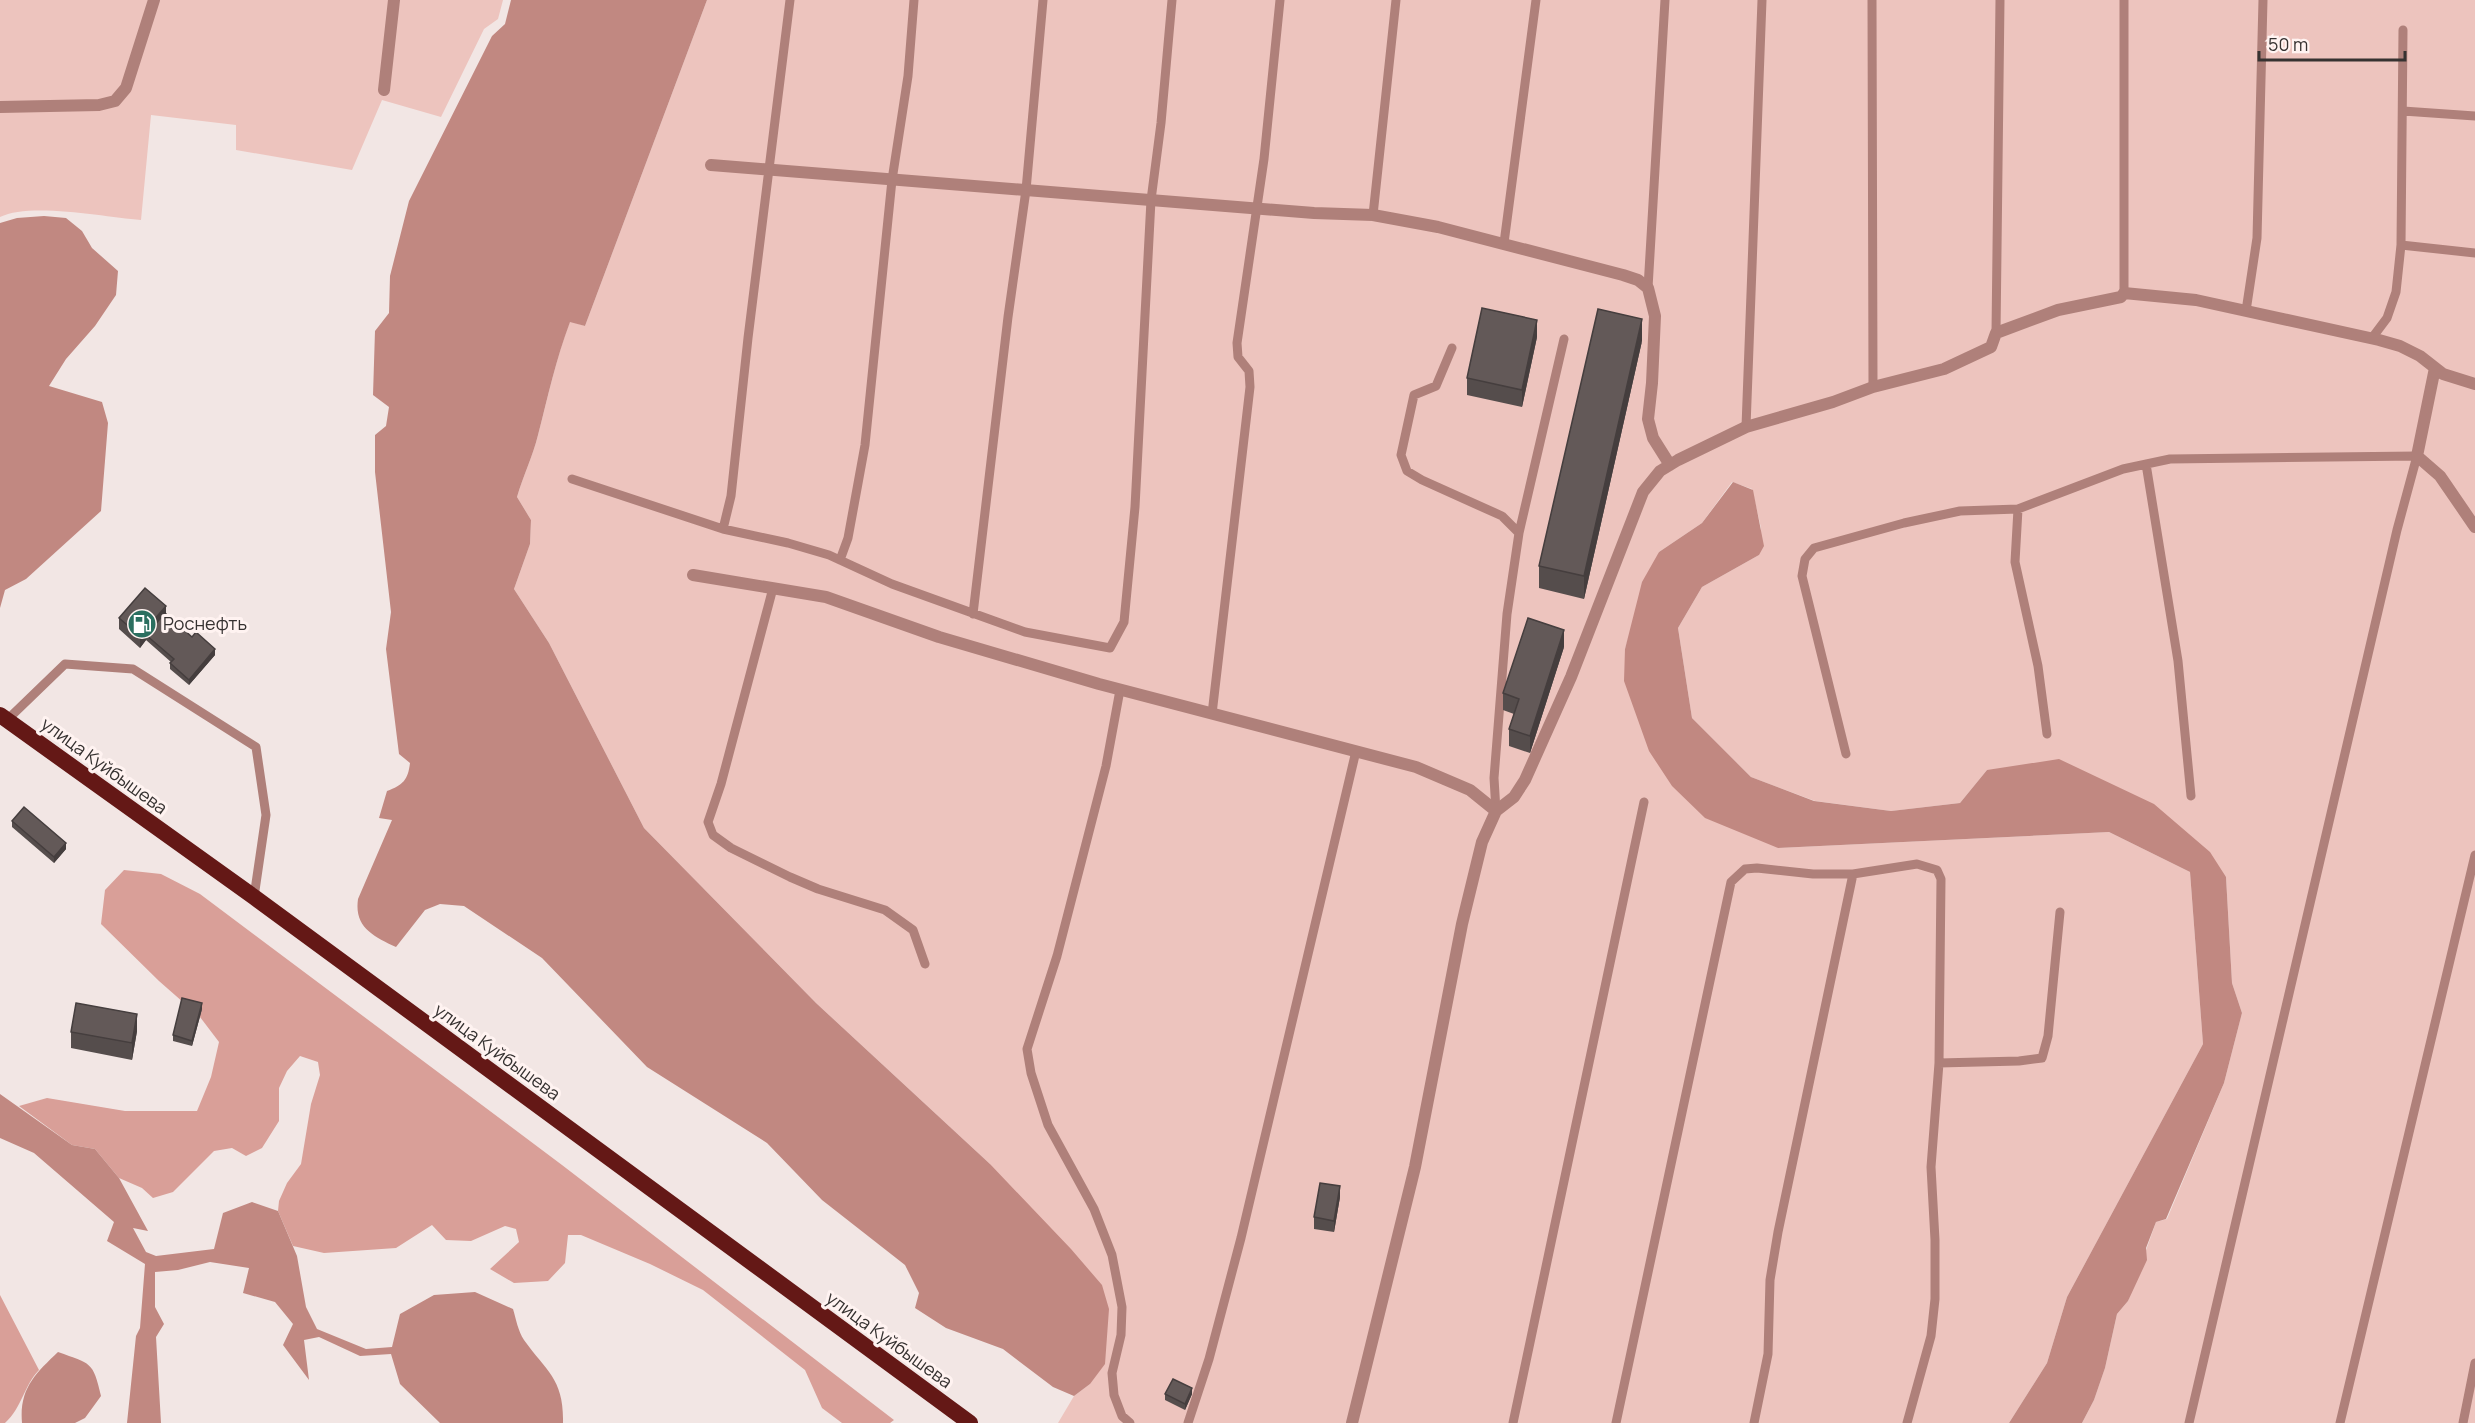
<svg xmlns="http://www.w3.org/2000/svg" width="2475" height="1423" font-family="Manrope,sans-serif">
  <rect width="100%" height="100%" fill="#f2e6e4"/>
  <path fill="#edc4be" d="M0 0H503L498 19 484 29 441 117 382 100 352 170 236 150V125L151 115 141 220C105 217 30 202 0 217Z
    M707 0H2475V1423H2082L2094 1400 2105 1368 2117 1314 2128 1301 2156 1222 2167 1219 2224 1083 2242 1013 2232 983 2226 877 1987 770 1960 803 1891 811 1815 801 1751 777 1692 718 1678 628 1702 587 1759 555 1761 528 1752 489 1732 482 1702 523 1659 552 1635 617 1625 649 1778 848 2109 832 2190 872 2203 1044 2067 1297 2047 1363 2009 1423H1058L1074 1396 1090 1384 990 1164 816 1003 644 828 549 643 514 589 530 544 531 520 517 497C523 476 533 456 538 435 548 396 556 359 570 321L585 326Z"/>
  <path fill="#d99f98" d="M124 870 161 874 200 894 562 1165 894 1420 890 1423H842L822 1408 805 1370 703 1290 650 1264 581 1235H568L565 1263 548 1281 514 1283 490 1269 519 1242 516 1229 505 1226 471 1241 446 1240 432 1225 396 1248 324 1253 293 1246 278 1211 279 1201 287 1183 301 1164 311 1104 320 1075 318 1062 300 1056 287 1071 279 1088V1121L262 1148 246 1156 232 1148 214 1151 173 1192 153 1198 142 1188 119 1178 95 1149 72 1145 19 1106 47 1098 125 1111H197L211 1077 219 1042 200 1017 159 981 101 924 105 890Z
    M0 1295 39 1370C24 1385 22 1408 5 1423H0Z"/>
  <path fill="#c18881" d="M511 0H707L585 326 570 322C556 359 548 396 538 435 533 456 523 476 517 497L531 520 530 544 514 589 549 643 644 828 816 1003 990 1164 1071 1249 1102 1285 1109 1309 1105 1364 1090 1384 1074 1396 1053 1387 1003 1349 946 1328 915 1308 919 1293 905 1265 822 1200 767 1143 647 1067 542 958 464 906 440 904 425 910 396 947C373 936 354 927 358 899L392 820 379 818 387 791C403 785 408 780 410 763L399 754 386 649 391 612 375 472V435L386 426 389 407 373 395 375 331 389 313 390 276 409 201 492 36 505 24Z
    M44 216 66 218 82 231 92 248 118 271 116 295 95 326 66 359 49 386 102 402 108 423 101 511 26 579 5 590 0 608V223L17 218Z
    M1733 482 1753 490 1764 546 1759 555 1702 587 1678 628 1692 718 1751 777 1814 801 1891 811 1960 803 1987 770 2059 759 2154 804 2210 852 2226 877 2232 983 2242 1013 2224 1083 2166 1219 2156 1222 2146 1248 2147 1260 2128 1301 2117 1314 2105 1368 2094 1400 2082 1423H2009L2047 1363 2067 1297 2203 1044 2190 872 2109 832 1778 848 1705 818 1672 786 1649 751 1624 681 1625 649 1642 582 1659 552 1702 523Z
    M0 1094 72 1145 95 1149 119 1178 148 1231 133 1228 146 1252 156 1256 214 1249 223 1213 252 1202 278 1211 297 1256 306 1307 317 1329 366 1349 392 1347 400 1314 434 1295 475 1292 513 1309C516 1319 518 1331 524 1340 547 1372 564 1379 563 1423H440L400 1384 391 1354 360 1356 319 1337 304 1340 309 1380 283 1345 293 1324 275 1302 243 1293 249 1268 210 1262 178 1270 155 1272V1307L164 1324 156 1337 161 1423H127L136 1336 140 1328 145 1264 107 1241 114 1222 34 1153 0 1138Z
    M58 1352C91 1364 93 1361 101 1396L85 1418 75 1423H22C19 1389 35 1374 58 1352Z"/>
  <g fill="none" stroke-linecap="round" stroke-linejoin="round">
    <path stroke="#af807a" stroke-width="9" d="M1872 0 1873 387
      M2124 0V293
      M2403 111 2475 116
      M1373 215 1396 0
      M1504 243 1536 0
      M2401 245 2475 253
      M1648 288 1665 0
      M2246 311 2257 238 2263 0
      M1996 333 2000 0
      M2372 338 2387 318 2396 292 2401 245 2403 30
      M1452 348 1436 386 1414 395 1401 455 1407 471 1422 480 1502 516 1519 533
      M1746 427 1762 0
      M2146 464 2178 661 2191 796
      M572 479 723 529 788 543 829 555 892 584 1025 632 1110 648 1124 622 1135 507 1151 200 1161 123 1172 0
      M2018 509 2015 562 2038 666 2047 734
      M723 529 731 496 748 338 790 0
      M840 560 848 538 865 445 892 180 908 76 914 0
      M773 588 721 784 708 822 713 835 731 848 790 877 818 889 885 910 913 930 925 964
      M973 614 1008 317 1026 190 1043 0
      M1120 690 1106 766 1057 956 1027 1049 1031 1073 1048 1125 1094 1209 1112 1255 1122 1307 1121 1335 1112 1373 1114 1395 1122 1416 1130 1423
      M1212 714 1250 387 1249 371 1238 357 1237 343 1264 159 1280 0
      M7 720 65 664 133 669 256 747 266 815 254 897
      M1846 754 1802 576 1805 559 1814 548 1904 523 1960 511 2018 509 2123 469 2170 459 2417 456 2397 530 2189 1423
      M1496 811 1494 778 1507 614 1519 533 1564 339
      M1939 1063 2019 1061 2042 1058 2048 1036 2060 912
      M1188 1423 1209 1359 1241 1238 1356 751
      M1513 1423 1644 802
      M1616 1423 1731 882 1745 869 1757 868 1813 874H1853L1917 864 1937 870 1941 879 1939 1063 1931 1167 1935 1240V1299L1931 1336 1907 1423
      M1754 1423 1768 1354 1770 1280 1778 1232 1853 874
      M2340 1423 2475 855
      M2463 1423 2475 1363"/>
    <path stroke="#af807a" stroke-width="12" d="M384 90 394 0
      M0 107 99 105 115 101 126 88 154 0
      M711 165 1314 213 1373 215 1438 227 1623 275 1638 280 1648 288 1655 316 1652 383 1648 419 1653 438 1670 465
      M2435 368 2417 456 2440 476 2475 527
      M693 575 826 597 939 637 1099 684 1416 767 1470 790 1496 811
      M1352 1423 1415 1167 1462 924 1482 842 1496 811 1514 797 1525 780 1571 677 1643 492 1660 471 1678 460 1746 427 1833 402 1873 387 1944 369 1991 347 1996 333 2058 310 2121 297 2124 293 2196 300 2379 340 2400 346 2420 356 2443 374 2475 384"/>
    <path stroke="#641816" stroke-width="16" d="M0 715 254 897 970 1423"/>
  </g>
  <path fill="#554d4c" d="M1537 337 1522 407 1467 395V378Z
    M1642 341 1584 599 1539 588V566Z
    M166 614 192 637 215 655 189 685 170 669V663L171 662 146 640 140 648 119 629V618Z
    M1564 647 1530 753 1509 746V729L1514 714 1503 710V693Z
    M12 821 66 849 54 863 12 827Z
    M202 1009 192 1046 173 1041V1035Z
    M137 1031 132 1060 71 1048V1032Z
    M1340 1197 1334 1232 1314 1229V1217Z
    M1165 1394H1192L1185 1410 1165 1400Z"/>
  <path fill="#453e3e" d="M1642 319V341L1584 599V576Z
    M1537 320V337L1522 407V390Z
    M166 606V618L146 635V640L140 648V636Z
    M1564 630V647L1530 753V736Z
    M215 649V655L189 685V680Z
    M66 843V849L54 863V857Z
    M202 1003V1009L192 1046V1041Z
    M137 1014V1031L132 1060V1043Z
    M1340 1186V1197L1334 1232V1221Z
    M1192 1388V1394L1185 1410V1404Z"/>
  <path fill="#635958" stroke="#453e3e" stroke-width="1.5" d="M1482 308 1537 320 1522 390 1467 378Z
    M1598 309 1642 319 1584 576 1539 566Z
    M145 588 166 606 140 636 119 618Z
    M165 613 192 637 196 632 215 649 189 680 170 663 174 659 146 635Z
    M1528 618 1564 630 1530 736 1509 729 1519 699 1503 693Z
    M24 807 66 843 54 857 12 821Z
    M182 998 202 1003 192 1041 173 1035Z
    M76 1003 137 1014 132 1043 71 1032Z
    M1320 1183 1340 1186 1334 1221 1314 1217Z
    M1173 1379 1192 1388 1185 1404 1165 1394Z"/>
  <defs>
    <g id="fuel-disc" transform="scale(1.5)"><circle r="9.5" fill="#2b6f60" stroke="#fff3f1"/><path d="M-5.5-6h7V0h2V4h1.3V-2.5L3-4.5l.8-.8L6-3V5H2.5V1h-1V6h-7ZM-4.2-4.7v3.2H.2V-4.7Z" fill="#fff"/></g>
  </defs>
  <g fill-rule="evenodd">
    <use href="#fuel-disc" x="142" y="624"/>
  </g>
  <g text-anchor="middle" stroke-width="6" stroke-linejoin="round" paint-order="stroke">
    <g font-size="18" fill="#363231" stroke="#fff3f1" text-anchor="start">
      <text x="163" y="630">Роснефть</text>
    </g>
    <g font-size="18" fill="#363231" stroke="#fff3f1">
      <text transform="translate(104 766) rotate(36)" y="6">улица Куйбышева</text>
      <text transform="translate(497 1052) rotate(36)" y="6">улица Куйбышева</text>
      <text transform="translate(889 1340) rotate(36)" y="6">улица Куйбышева</text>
    </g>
  </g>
  <path d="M2259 51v9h146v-9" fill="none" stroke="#363231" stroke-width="3"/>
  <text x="2268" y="51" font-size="18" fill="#363231" stroke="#fff3f1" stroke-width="4.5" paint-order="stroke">50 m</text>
</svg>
